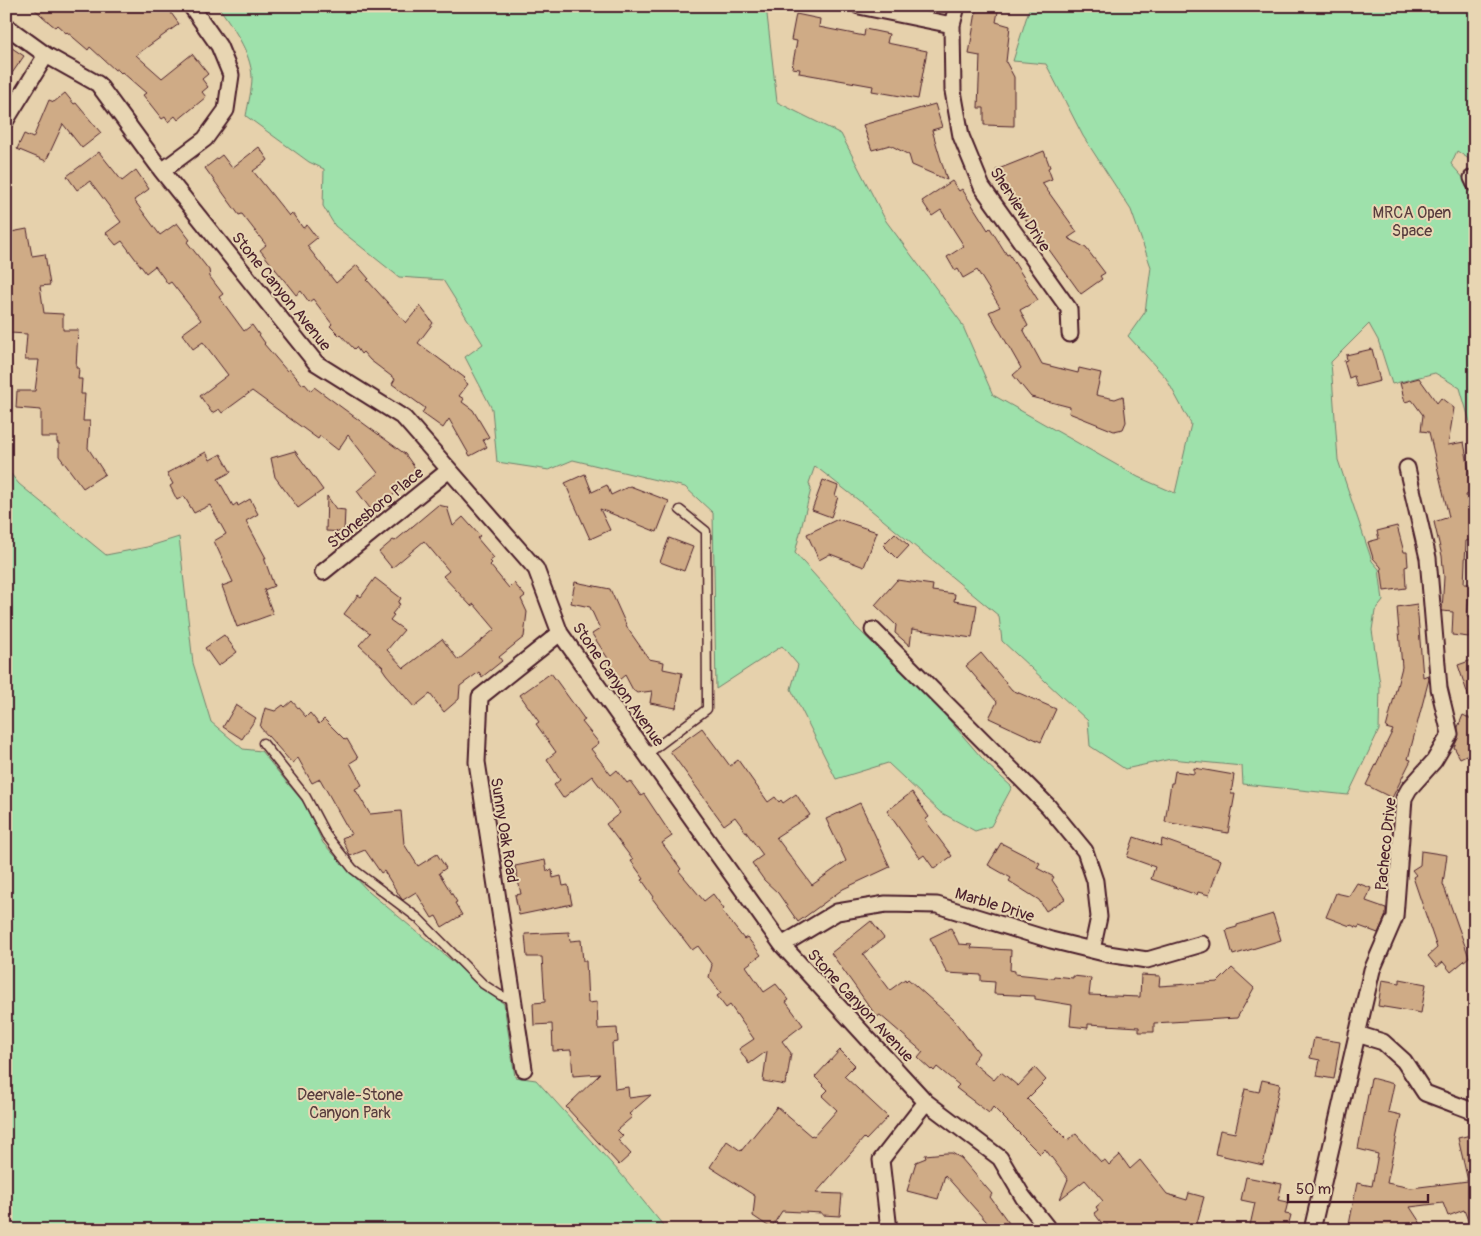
<svg xmlns="http://www.w3.org/2000/svg" width="1481" height="1236" font-family="Pangolin,sans-serif">
  <rect width="100%" height="100%" fill="#e6d1ac"/>
  <filter id="ink" filterUnits="userSpaceOnUse"><feTurbulence type="fractalNoise" baseFrequency=".02" numOctaves="2"/><feDisplacementMap in="SourceGraphic" scale="10" xChannelSelector="R" yChannelSelector="G"/><feConvolveMatrix kernelMatrix="1 2 1 2 8 2 1 2 1" color-interpolation-filters="sRGB"/></filter>
  <g filter="url(#ink)">
    <path fill="#9ee1ab" stroke="#74806b" d="M218 6H766L777 102 841 134 886 221 961 322 993 395 1138 477 1175 493 1191 424 1166 378 1128 336 1145 312 1151 267 1131 210 1083 136 1046 64 1013 61 1030 6H1475V163L1457 151 1451 164 1466 181V187L1475 195V439L1460 388 1435 373 1392 384 1378 340 1369 324 1331 362 1338 460 1372 561 1379 569 1383 601 1375 611 1372 630 1380 684 1379 730 1348 795 1243 784 1242 766 1171 759 1125 769 1090 746 1088 721 1002 641 999 616 871 510 815 466 809 483 811 489 795 553 837 600 852 623 938 707 987 764 1012 787 991 826 975 831 940 812 888 763 836 779 791 689 798 665 782 646 716 689 713 513 685 487 573 460 549 470 497 462 492 409 465 357 483 344 443 280 399 277 335 226 323 206 324 169 309 162 246 116C248 104 252 90 252 77 251 52 232 26 218 6Z
      M6 468 19 484 106 555 147 547 179 537 193 663 211 722 243 749 261 751 304 803 323 843 369 892 504 1004 515 1077 536 1080 621 1174 667 1230H6Z"/>
    <path fill="#cfab86" stroke="#4a1f2b" d="M31 6H166L179 24 136 55 162 78 192 54 208 74 202 79 208 87 202 92 206 97 178 120 175 116 168 122 165 117 162 119 143 95 146 93 122 72 121 73 117 69 115 70 90 47 88 50 67 32 66 33 57 25 55 27 51 24Z
      M977 6H999L996 22 1010 26 1006 62 1014 77V126L984 125V108H978L980 56 969 54Z
      M796 14 820 19 819 27 864 36 865 29 889 34 887 43 927 51 918 99 872 91 873 86 799 73 800 69 792 68 797 41 791 40Z
      M6 44 24 56 6 82Z
      M65 93 74 104 76 103 101 133 82 148 63 124 46 161 17 149 24 134 33 138 49 100 54 102Z
      M935 104 942 127 932 130 947 180 912 165 909 155 890 145 872 150 863 125Z
      M259 147 268 160 253 171 289 216 292 213 303 228 307 225 317 238 307 246 336 283 357 265 369 279 367 280 406 323 420 306 433 323 418 343 465 378 463 380 468 384 459 396 464 399 462 402 473 410 489 437 483 440 487 447 470 456 449 419 443 428 422 413 425 408 392 384 395 379 370 360 363 352 361 354 356 347 354 349 341 335 340 336 330 326 332 324 313 299 309 302 301 291 296 295 260 250 266 245 242 214 239 215 205 168 222 155 232 168Z
      M1044 151 1050 167 1048 168 1052 179 1042 183 1077 232 1068 238 1086 248 1105 273 1100 276 1102 279 1081 294 1037 233H1036L1003 189 996 170Z
      M99 152 122 181 136 170 149 189 134 200 160 235 177 223 190 240 187 242 209 270 210 277 223 294 219 297 244 331 252 325 265 343 264 344 287 371 289 369 303 385 304 383 311 391 314 387 405 454 420 475 372 511 357 491 378 473 348 435 338 450 320 436 318 439 252 391 222 413 219 409 212 413 200 396 228 375 203 342 193 349 182 334 201 320 171 282 168 284 155 266 146 273 122 241 116 245 106 233 121 222 90 181 77 190 67 176Z
      M952 181 959 191 962 189 988 230 990 228 1007 255 1009 254 1038 300 1020 310 1028 326 1023 329 1042 364 1078 373 1079 368 1101 373 1096 395 1115 399 1123 396 1126 422 1123 429 1114 431 1069 413 1070 407 1031 397 1013 375 1021 368 989 312 1000 307 977 270 963 278 958 269 955 271 947 257 964 246 941 210 932 216 922 201Z
      M27 229 32 256 45 254 50 285 40 286 44 313 63 314V330H78L76 368H79L78 379H82L81 394H85L83 421H90L88 448 105 474 83 488 59 456V443H57V437H41V410L16 408 17 391H35L39 360H25L27 334 10 333 11 318 6 293V233Z
      M1372 349 1380 381 1357 387 1354 376 1349 378 1344 361 1347 360 1346 355Z
      M1419 378 1437 403 1441 398 1454 408 1448 445 1464 442 1473 493 1466 495 1475 533V539L1466 541 1464 584H1470L1467 617 1471 618 1469 637 1452 635 1453 612 1442 611 1444 577 1442 556 1434 522 1449 517 1429 432 1421 431 1423 415 1412 400 1405 402 1400 383Z
      M295 451 323 490 298 508 275 477 271 458Z
      M206 452 210 460 221 454 231 472 218 479 233 506 237 503 238 506 250 499 258 514 246 521 266 558H264L274 586 264 590 273 614 237 627 222 586 233 582 214 541 226 534 210 505 194 513 184 496 177 500 170 486 173 484 167 473Z
      M585 474 592 492 607 485 611 495 630 486 669 501 657 532 600 509 610 530 590 539 565 483Z
      M823 480 838 486 835 496 838 497 831 517 812 510Z
      M327 496 336 509 345 510 344 532 326 531Z
      M438 505 447 507 453 526 463 517 471 526 480 536 477 538 494 558 490 561 492 563 490 565 509 588 514 583 525 596 521 599 527 612 524 637 499 657 502 661 482 677 479 672 460 686 459 699 444 712 430 694 414 707 386 674 382 668 383 667 359 645 370 633 344 614 358 595 361 597 375 578 401 598 398 603 400 604 392 614 394 615 390 620 404 630 387 650 404 668 442 639 458 660 495 629 474 604 471 606 443 576 449 571 424 541 392 568 379 552 393 540 395 541Z
      M838 519 877 532 864 567 830 554 819 560 807 534Z
      M1397 526 1404 552H1407L1408 566 1405 567 1406 588 1384 591 1381 567 1373 558 1368 542 1379 539 1377 531Z
      M895 533 909 546 897 559 883 545Z
      M669 538 693 547 684 571 660 562Z
      M897 580 933 585 932 591 955 594 954 601 977 605 972 638 912 629 910 646 895 633 896 625 875 605Z
      M575 582 610 589 628 629 649 659 664 662 663 669 682 673 676 708 650 703 652 691 637 693 633 690 625 675 619 680 606 662 609 660 592 634 600 629 590 607 571 603Z
      M1417 604 1423 677 1428 675 1429 679 1408 759 1411 760 1392 798 1366 785 1393 730 1386 728 1402 667 1397 607Z
      M224 635 237 652 218 666 205 648Z
      M981 653 1012 690 1056 709 1041 742 989 718 997 702 966 666Z
      M1475 659V706L1472 707 1458 665Z
      M551 673 585 720 582 722 599 743 591 749 611 775 617 770 627 783 630 781 641 796 644 794 672 836 662 843 681 869 679 871 704 901 713 894 724 909 722 911 744 939 747 937 761 955 746 966 764 992 776 984 789 1000 786 1002 803 1025 782 1041 791 1053 787 1079H786L785 1085 763 1081 767 1051 749 1064 739 1049 754 1039 730 1005 726 1008 717 996 721 993 709 977 712 965 698 946 692 950 652 898 654 897 642 880 644 879 631 861 633 860 606 824 620 813 592 776 563 798 554 785 560 780 547 759 556 752 536 724 539 722 520 695Z
      M292 701 306 717 310 713 319 724 324 719 345 740 347 739 358 758 350 763 362 785 355 789 370 814 401 811 404 844 418 866 437 854 446 868 439 873 457 902 455 903 462 915 442 927 436 916 432 918 416 892 403 900 401 898 384 871 381 873 365 850 350 856 342 838 351 834 320 779 312 783 298 758 292 763 260 727 265 708 275 711 283 705 285 707Z
      M236 705 256 718 242 739 223 727Z
      M1463 715 1475 721V751L1460 758 1454 747 1458 738V727Z
      M702 728 730 766 738 760 768 802 775 797 779 802 781 800 783 803 796 794 810 815 776 837 812 885 846 861 826 819 860 803 890 867 843 889 798 922 778 893 764 880 752 863 763 855 735 817 724 825 670 751Z
      M1194 768 1234 775 1231 794H1235L1228 833 1165 822 1171 783H1173L1175 771 1194 774Z
      M912 792 929 817 925 820 952 856 934 869 924 855 920 858 887 811Z
      M1134 837 1161 846 1162 839 1221 860 1209 895 1198 892 1197 895 1151 879 1155 867 1127 857Z
      M1001 843 1040 863 1037 868 1054 877 1052 880 1065 899 1046 911 1039 900 1009 881 1011 878 988 865Z
      M1421 851 1447 855 1443 884 1469 957 1451 972 1443 962 1437 967 1428 956 1437 948 1413 877 1416 875 1412 870 1420 865Z
      M545 860 547 871 552 870 553 878 561 876 563 886 568 885 572 904 519 915 515 895 521 894 515 866Z
      M1357 883 1371 888 1366 901 1386 908V915L1378 933 1359 926 1358 928 1351 925 1350 926 1326 917 1336 893 1349 896Z
      M1273 914 1281 940 1233 955 1226 930 1237 927V925Z
      M871 921 884 938 863 954 890 990 905 979 906 981 908 979 952 1018 979 1053 972 1062 994 1080 1001 1072 1018 1086 1035 1068 1046 1080 1027 1099 1068 1140 1076 1134 1101 1162 1105 1160 1109 1165 1120 1155 1130 1169 1140 1160 1167 1194 1187 1200 1189 1193 1204 1197 1195 1230H1112L1107 1224 1104 1226 1094 1213 1098 1210 1096 1207 1103 1201 1085 1180 1060 1199 1068 1179 1045 1149 1040 1154 993 1107 989 1113 956 1088 959 1085 937 1067 934 1071 932 1069 931 1070 918 1058 923 1052 880 1015 877 1017 831 953Z
      M951 928 959 944 972 945 971 948 1011 950 1010 970 1015 971V974L1053 978 1054 976 1073 978V976L1091 978 1089 995 1140 997 1141 975 1160 976 1159 986 1218 982 1232 968 1254 988 1237 1018 1154 1023V1032H1139V1027L1088 1024V1028L1070 1026 1072 1005 1035 999V996L994 994 995 982 981 981V975L947 973 930 938Z
      M569 932 570 941 581 940 583 961H586L588 1003 597 1002 598 1029 617 1028 618 1042 612 1043 615 1089 628 1087 629 1098 651 1095 629 1114 632 1117 617 1130 623 1136 618 1140 631 1154 619 1165 566 1107 600 1074 573 1076 571 1050 553 1051 552 1024 534 1025 533 1003 545 1002 542 957H527L525 934Z
      M1400 979 1426 984 1421 1013 1378 1006 1382 980 1400 983Z
      M1314 1038 1340 1042 1334 1079 1317 1076 1320 1060 1310 1058Z
      M840 1050 855 1065 844 1076 888 1117 866 1140 864 1138 816 1193 842 1194 840 1216 822 1215V1213L782 1211 771 1228 753 1216 755 1196 710 1167 727 1141 741 1151 777 1107 811 1136 812 1135 814 1136 837 1110 822 1096 828 1090 815 1077Z
      M1371 1078 1394 1084 1388 1112 1401 1115 1387 1183 1411 1188 1468 1181 1458 1138 1475 1134V1230H1472L1464 1210 1448 1216 1443 1203 1410 1207 1425 1230H1348L1357 1183 1372 1186 1378 1154 1358 1149Z
      M1262 1080 1280 1084 1263 1165 1215 1154 1220 1130 1235 1133 1245 1089 1259 1092Z
      M946 1153H952L961 1158 992 1194 990 1197 1014 1230H994L945 1175 938 1199 907 1191 916 1162 926 1158 925 1155Z
      M1246 1177 1282 1184 1278 1200 1288 1202 1285 1214 1291 1215 1287 1230H1249L1255 1203 1241 1200Z"/>
    <g fill="none" stroke-linecap="round" stroke-linejoin="round">
      <g stroke="#4a1f2b" stroke-width="11">
        <path id="lane" d="M263 743 306 797 326 835 353 869 419 919 483 984 500 995 513 1000
          M646 755 707 709 706 531 680 510"/>
      </g>
      <g stroke="#4a1f2b" stroke-width="19">
        <path id="street" d="M859 6 952 25
          M957 6 952 25 953 91 961 136 982 187 1069 309 1070 334
          M6 26 46 55 98 84 162 171 316 363 404 418 536 569 560 633 782 945 926 1102 1000 1158 1023 1197 1049 1230
          M6 120 46 55
          M162 171 205 139 226 110 231 75 219 46 191 6
          M1472 178 1475 184
          M323 572 449 470
          M873 630 1048 806 1085 851 1095 881 1099 917 1092 950
          M782 945 837 912 886 904 937 905 1051 940 1108 954 1147 960 1202 944
          M1357 1034 1383 1042 1404 1061 1425 1093 1475 1112
          M524 1069 477 762 480 697 560 633
          M889 1230 881 1160 926 1102
          M1312 1230 1372 970 1395 917 1404 798 1409 789 1434 761 1450 734 1439 688 1428 558 1407 468"/>
      </g>
      <use href="#lane" stroke="#e8d6b3" stroke-width="8"/>
      <use href="#street" stroke="#e8d6b3" stroke-width="15"/>
    </g>
  </g>
  <g text-anchor="middle" stroke-width="4" stroke-linejoin="round" paint-order="stroke">
    <g font-size="16" fill="#4a1f2b" stroke="#e8d6b3">
      <text transform="translate(1021 209) rotate(57)" y="6">Sherview Drive</text>
      <text transform="translate(282 291) rotate(51)" y="6">Stone Canyon Avenue</text>
      <text transform="translate(375 507) rotate(-39)" y="6">Stonesboro Place</text>
      <text transform="translate(619 684) rotate(55)" y="6">Stone Canyon Avenue</text>
      <text transform="translate(505 830) rotate(81)" y="6">Sunny Oak Road</text>
      <text transform="translate(1385 844) rotate(-84)" y="6">Pacheco Drive</text>
      <text transform="translate(995 904) rotate(17)" y="6">Marble Drive</text>
      <text transform="translate(861 1005) rotate(47)" y="6">Stone Canyon Avenue</text>
    </g>
    <g font-size="16" fill="#573c3e" stroke="#e8d6b3">
      <text x="1412" y="218">MRCA Open<tspan x="1412" dy="18">Space</tspan></text>
      <text x="350" y="1100">Deervale-Stone<tspan x="350" dy="18">Canyon Park</tspan></text>
    </g>
  </g>
  <rect width="1481" height="1236" fill="none" stroke="#e8d6b3" stroke-width="25"/>
  <rect x="12" y="12" width="1456" height="1211" fill="none" stroke="#4a1f2b" stroke-width="2" filter="url(#ink)"/>
  <path d="M1288 1194v8h140v-8" fill="none" stroke="#4a1f2b" stroke-width="2.5"/>
  <text x="1296" y="1194" font-size="15" fill="#4a1f2b" stroke="#e8d6b3" stroke-width="4" paint-order="stroke">50 m</text>
</svg>
